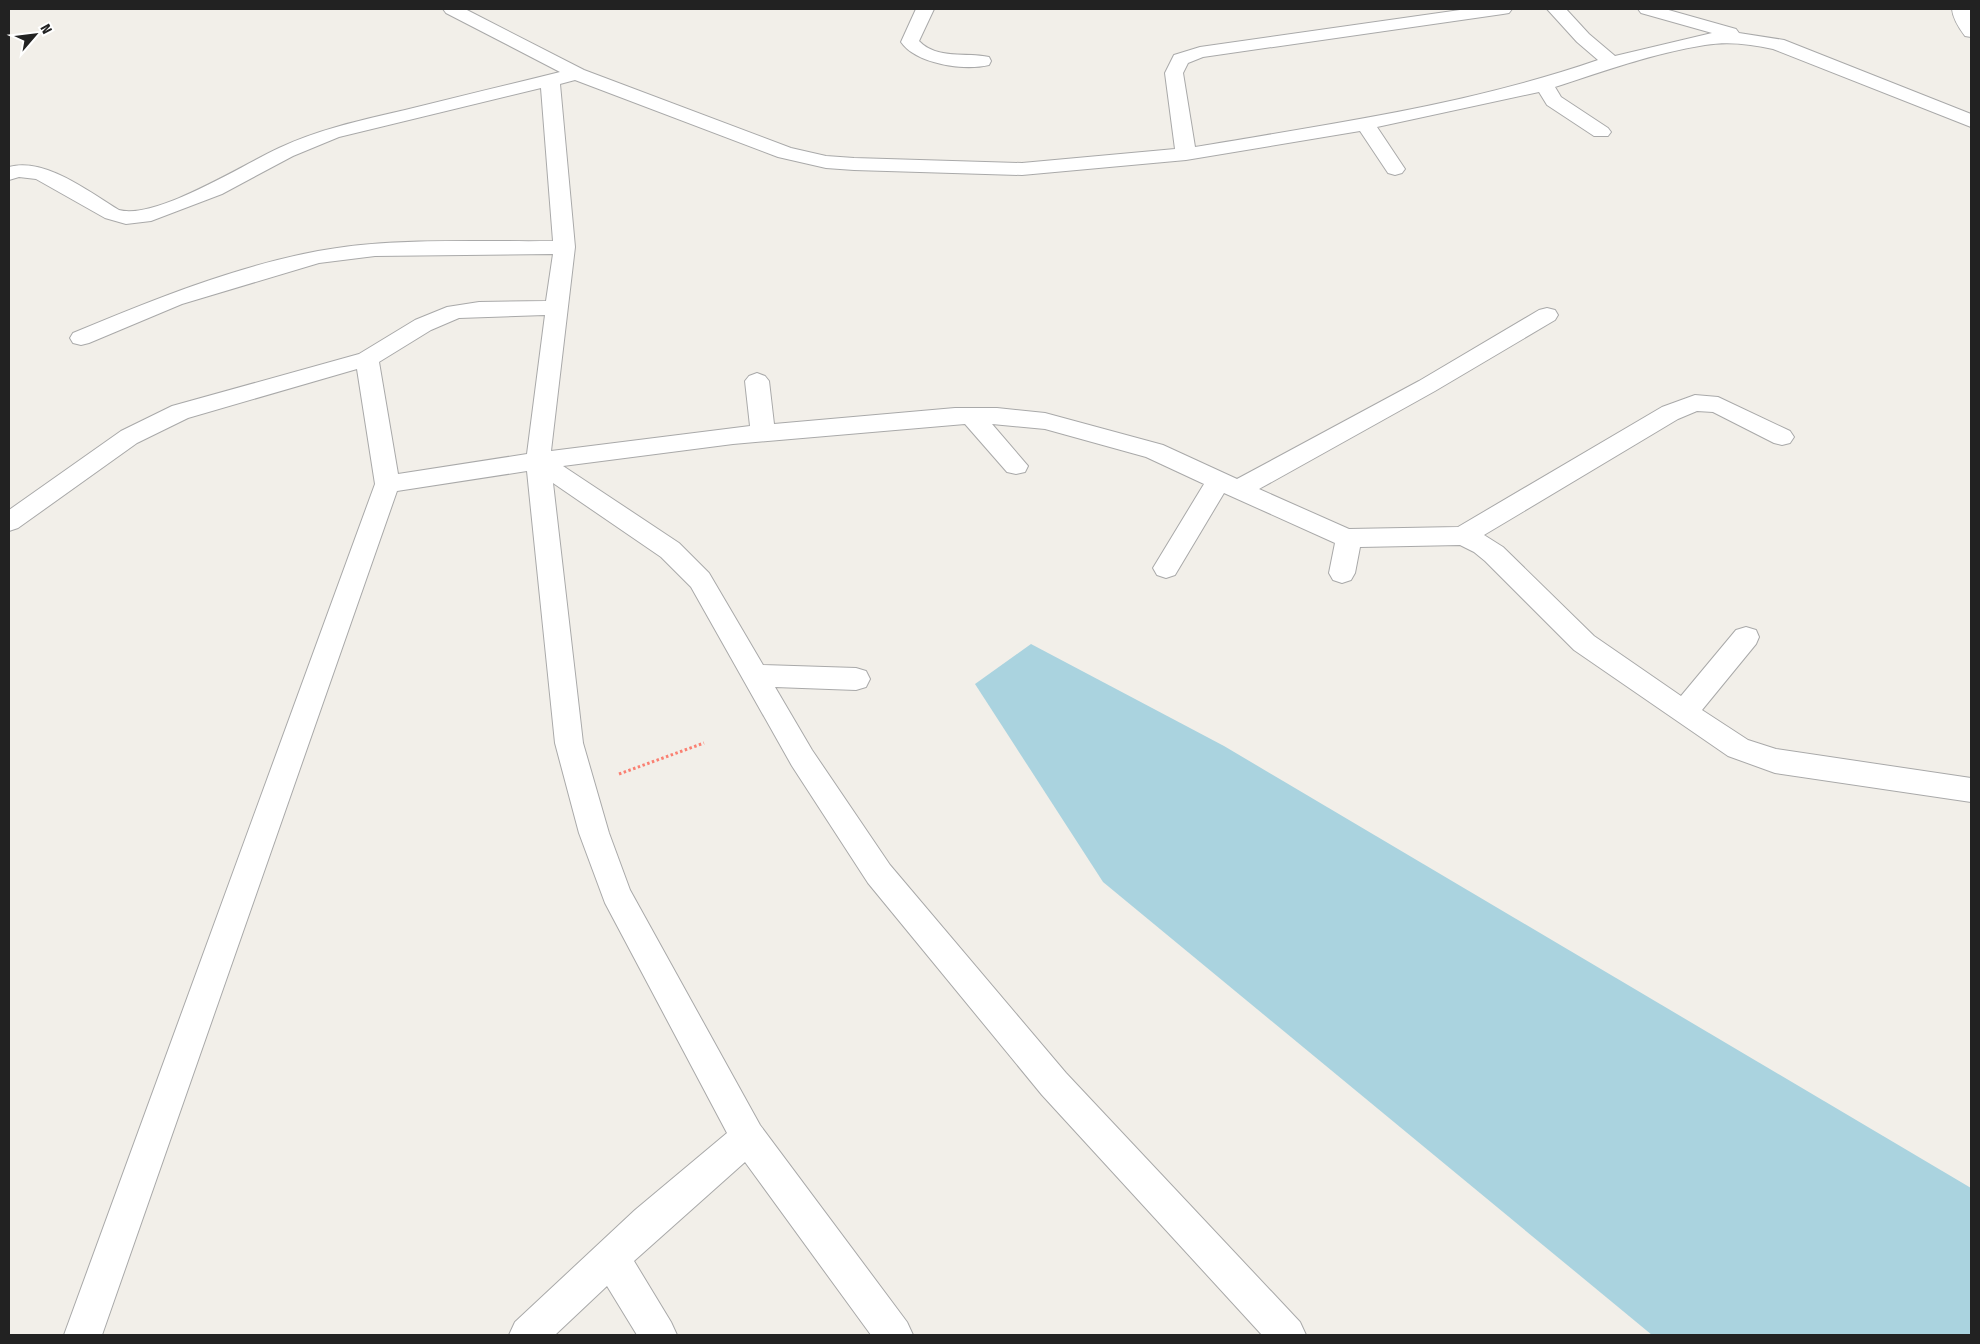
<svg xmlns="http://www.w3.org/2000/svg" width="1980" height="1344" font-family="'Fira Sans Condensed',sans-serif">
  <rect width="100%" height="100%" fill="#f2efe9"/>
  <path fill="#aad3df" d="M1031 644 1224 746 1971 1188V1335H1652L1103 882 975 684Z"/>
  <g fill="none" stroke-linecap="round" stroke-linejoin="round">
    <g stroke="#a9a9a9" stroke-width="2">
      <path id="minor" d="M443 9H465L584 70 791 148 826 156 854 158 1022 163 1175 149 1165 73 1174 55 1200 47 1467 9H1512L1509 13 1503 14 1203 57 1188 63 1183 73 1195 147C1330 124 1468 105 1598 60L1577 42 1547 9H1566L1589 34 1615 56 1712 33 1641 13 1638 9H1665L1736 29 1739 33 1784 40 1971 114V127L1773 49C1751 44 1728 41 1705 45 1654 53 1604 71 1555 87L1561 97 1608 128 1611 132 1608 136H1594L1547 105 1539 92 1377 127 1405 169 1402 173 1395 175 1388 173 1360 131 1186 160 1022 175 854 170 826 168 778 157 575 80 560 84 575 247 551 451 750 426 745 381 749 376 757 373 765 376 769 381 774 424 955 408H997L1045 413 1163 445 1237 479 1419 381 1539 310 1547 308 1555 310 1558 315 1555 320 1435 391 1259 489 1349 529 1458 527 1662 407 1695 395 1718 397 1790 431 1794 437 1790 443 1782 445 1774 443 1713 412 1697 411 1678 419 1484 535 1503 547 1594 636 1681 696 1736 630 1746 627 1756 630 1759 637 1756 644 1702 710 1748 740 1776 749 1971 778V802L1775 773 1728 756 1574 650 1485 561 1474 552 1460 545 1360 547 1355 573 1351 580 1342 583 1333 580 1329 573 1335 543 1224 493 1175 575 1166 578 1157 575 1153 568 1204 484 1146 457 1045 429 992 424 1028 466 1025 472 1016 474 1007 472 965 424 733 444 563 466 679 543 709 573 763 665 856 668 866 671 870 679 866 687 856 690 775 687 812 750 890 865 1066 1073 1300 1322 1306 1335H1262L1042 1095 868 883 792 766 691 587 661 557 553 483 583 743 609 833 630 890 760 1125 907 1322 913 1335H871L745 1162 634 1261 671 1322 677 1335H637L607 1286 555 1335H509L515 1322 635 1210 727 1133 605 903 579 833 555 743 527 471 397 491 102 1335H64L375 484 357 369 188 418 137 443 18 528 9 531V510L121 431 172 406 359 354 415 320 447 307 479 302 546 301 553 254 375 256 319 263 182 304 89 343 81 345 73 343 70 338 73 333C152 300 233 267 318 251 390 237 478 242 553 241L541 88 339 137 293 156 222 194 151 221 126 224 105 218 36 179 19 177 9 180V167C45 157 89 192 119 210 156 220 244 164 279 148 319 129 362 120 405 110 457 97 508 85 560 72L446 13ZM545 315 527 454 398 474 379 362 431 330 459 318Z
        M916 9H934L919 41C937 60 966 52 989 57L991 61 989 65C964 71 916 64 901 42Z
        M1952 9H1970L1971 37 1965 36C1959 28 1953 19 1952 9Z"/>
    </g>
    <path stroke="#fa8072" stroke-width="3" stroke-dasharray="2.5 2.5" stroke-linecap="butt" d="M619 774 704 743"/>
    <use href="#minor" fill="#fff" fill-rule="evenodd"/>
  </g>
  <rect width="1980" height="1344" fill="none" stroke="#222222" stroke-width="20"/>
  <g transform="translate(35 35) rotate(62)" stroke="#ffffff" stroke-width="4" paint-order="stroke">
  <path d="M0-4L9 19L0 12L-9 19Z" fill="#222222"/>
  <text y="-8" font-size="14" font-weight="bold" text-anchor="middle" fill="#222222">N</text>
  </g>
</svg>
